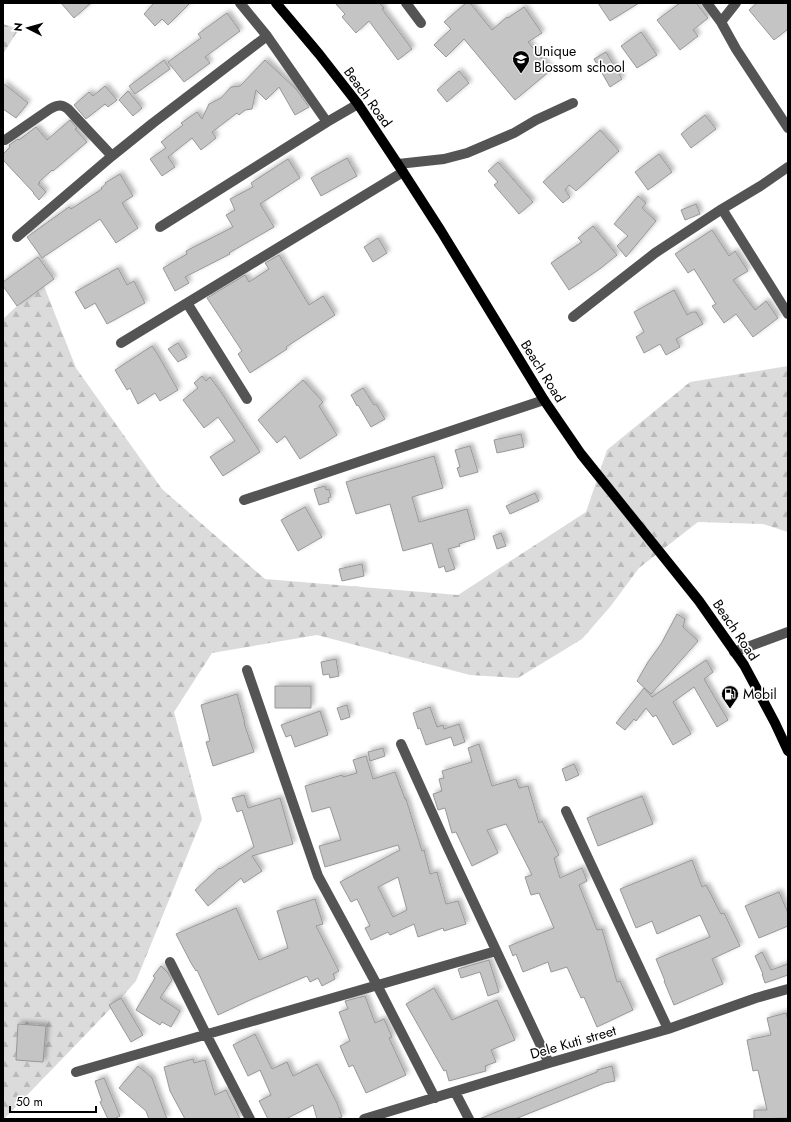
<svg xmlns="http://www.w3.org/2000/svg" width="791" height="1122" font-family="Jost,sans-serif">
  <defs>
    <pattern id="forest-firs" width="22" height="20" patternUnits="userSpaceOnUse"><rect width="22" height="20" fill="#dbdbdb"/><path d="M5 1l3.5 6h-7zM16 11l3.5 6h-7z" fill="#bababa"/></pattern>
    <filter id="shadow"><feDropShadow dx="3" dy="-3" stdDeviation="2" flood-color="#0004"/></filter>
  </defs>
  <rect width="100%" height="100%" fill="#fff"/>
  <path fill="url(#forest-firs)" d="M3 24 19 29 3 54Z
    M44 286 76 368 162 489 265 579 458 595 586 512 607 450 690 382 788 366V532L763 524 698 522 639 568 610 607 582 639 518 678 470 675 317 635 212 653 174 712 202 819 136 981 121 998 4 1119H3V319L17 306Z"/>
  <path fill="#c4c4c4" stroke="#989898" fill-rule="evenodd" filter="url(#shadow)" d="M61 3H91L74 18Z
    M154 3H190L168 25 162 19 155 26 144 14Z
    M335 3H379L384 8 382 9 412 49 398 60 369 21 356 33 342 17 345 14Z
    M466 3H470L492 30 507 17 508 18 524 7 542 33 528 42 551 70 515 100 464 39 446 57 434 45 451 29 444 22Z
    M598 3H639L610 21Z
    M680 3H696L708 18 693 30 698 36 680 50 657 20Z
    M757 3H788V29L774 40 749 10Z
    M227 13 240 31 205 57 210 63 184 82 168 62 201 38 198 34Z
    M641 32 657 55 637 68 621 46Z
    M606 52 622 79 610 87 594 59Z
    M164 60 170 69 135 94 129 86Z
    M265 60 296 89 309 107 295 115 279 87 266 100 256 90 252 109 245 110 239 115 237 113 212 132 216 138 201 150 192 138 168 157 175 167 162 176 150 159 166 148 161 142 183 125 181 123 197 112 202 119 209 104 221 98 231 87 240 86Z
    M459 71 469 83 447 102 437 90Z
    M3 83 28 103 16 118 3 109Z
    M105 86 117 100 108 107 105 104 86 119 74 105 89 92 93 96Z
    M128 91 142 108 133 116 119 100Z
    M705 115 716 129 691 148 681 134Z
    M70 120 77 128 75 129 87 142 53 171 52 170 39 182 40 183 38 184 46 192 39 200 33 193H34L3 160V154L10 147 9 145 18 139 19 140 36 127 47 140Z
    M600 130 619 151 576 191 569 185 565 190 570 197 563 203 543 182Z
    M659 154 672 172 648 190 635 172Z
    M347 158 357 176 321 196 311 178Z
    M288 159 300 178 260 204 274 227 229 253 230 254 185 277 189 283 175 291 163 268 187 254 186 251 233 227 226 215 235 210 230 199 253 187 251 183Z
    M498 162 533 202 519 214 494 185 498 182 488 171Z
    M120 174 133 196 122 203 138 228 116 243 100 219 42 258 27 237 69 207 71 209 102 189 101 188 106 184 105 183Z
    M638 196 646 203 642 208 656 221 626 257 617 246 628 236 614 224Z
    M696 204 700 214 685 220 681 210Z
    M593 226 617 255 601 268 569 290 551 263 582 242 578 238Z
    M712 230 729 256 735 251 748 271 733 280 755 310 766 301 778 318 753 337 736 314 724 323 712 306 716 304 694 269 688 273 675 254Z
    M378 238 387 253 373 262 364 247Z
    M279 255 309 305 323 296 335 315 286 347 287 349 250 373 238 354 242 351 207 298 245 275 249 282 269 269 265 263Z
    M38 257 54 279 17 306 3 286V282Z
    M118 268 127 285 134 281 145 303 107 324 95 303 85 309 75 292Z
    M674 290 687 315 692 312H696L703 324 676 339 680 347 666 355 660 344 644 353 636 337 644 332 634 312Z
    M178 343 187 357 178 362 168 349Z
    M152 346 158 355 178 390 160 401 155 393 138 404 130 388 127 390 115 370Z
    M202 376 206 381 210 377 221 392 260 452 223 476 210 457 235 441 218 417 204 428 183 400 198 388 194 383Z
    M303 380 323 402 319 406 337 435 300 459 285 436 277 443 258 420Z
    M363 388 374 405 376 404 385 419 371 427 358 405 357 406 351 395Z
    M521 434 524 447 497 453 494 440Z
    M470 446 478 472 460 477 457 468 460 467 455 450Z
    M434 456 443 488 412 497 419 522 467 509 475 539 459 544 460 546 448 549 455 569 446 572 444 566 439 568 432 543 403 551 390 504 356 514 346 482Z
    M325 486 326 490 329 489 331 497 328 498 329 502 319 505 314 489Z
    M535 493 539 501 510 514 506 506Z
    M305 507 322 537 298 551 281 520Z
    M501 533 506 546 497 549 493 536Z
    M362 564 364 576 342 581 339 569Z
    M677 614 685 619 683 627 698 641 651 694 637 681 648 662 661 644Z
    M336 659 339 676 330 678 329 674 323 675 321 662Z
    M706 660 713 672 704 679 728 720 717 727 694 687 673 702 691 734 673 745 656 715 653 717 646 708 636 721 634 719 625 730 616 723 644 688 652 697Z
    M275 686H311V708H275Z
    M237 694 245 723H244L254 752 213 766 206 742 210 741 201 705Z
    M347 705 350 717 341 720 337 708Z
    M430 707 437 727 443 725 444 729 459 724 465 742 454 746 451 737 426 745 420 728 418 729 413 713Z
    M320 711 328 735 295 747 291 735 286 737 281 725Z
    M479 744 492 786 516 779 519 788 528 786 539 823 542 821 559 855 554 858 560 878 582 868 587 881 579 885 597 930 602 929 617 982 620 981 633 1010 597 1027 584 997 581 998 567 967 551 972 548 962 523 972 516 954 513 956 509 946 554 928 539 893 531 895 525 877 532 875 506 824 487 830 498 853 472 866 456 832 452 833 445 808 438 810 433 794 442 791 439 779 444 778 442 771 472 762 468 748Z
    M383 748 385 756 370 761 368 752Z
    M366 756 373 779 395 772 405 799H406L422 851 424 850 430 874 437 872 446 904 458 901 466 924 444 931 443 928 418 937 414 924 390 935 388 932 371 940 365 928 370 926 357 899 351 902 340 882 400 850 398 845 325 867 319 846 341 840 330 807 312 812 305 786 342 775 343 777 357 773 353 760ZM398 877 407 910 393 917 378 887Z
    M574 764 579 775 566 781 562 769Z
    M244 795 248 808 280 798 293 844 252 856 262 871 244 883 241 878 208 906 195 890 219 868 220 869 254 847 242 810 237 812 232 798Z
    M642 796 653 824 598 846 587 818Z
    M692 860 702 887 706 885 721 914 724 913 740 946 712 959 723 984 674 1005 664 981H665L656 959 710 937 700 915 657 934 652 921 636 928 620 889Z
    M779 892 788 913V926L759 938 745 906Z
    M315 899 323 924 316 926 339 971 333 974 335 979 322 986 318 978 310 982 307 976 250 1000 218 1015 197 970 196 971 191 963 176 934 236 908 259 960 288 948 277 911Z
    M762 952 771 970 788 964V975L765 983 762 974H763L755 956Z
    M489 960 499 992 488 996 480 972 461 978 458 969Z
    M161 966 168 973 172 980 160 998 180 1011 171 1027 162 1022 160 1025 136 1010 155 978 153 976Z
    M434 988 452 1020 497 1000 515 1040 491 1050 496 1062 485 1066 486 1071 449 1081 446 1070 444 1071 406 1004Z
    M365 996 375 1023 384 1019 392 1037 389 1038 406 1075 366 1093 353 1065 349 1067 340 1046 350 1041 339 1012 348 1009 345 1001Z
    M121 998 143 1035 131 1042 109 1005Z
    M786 1013 788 1020V1118L754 1119V1110H767L758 1070 753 1071 747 1040 771 1035 767 1018Z
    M18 1024 46 1026 43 1062 16 1060Z
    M255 1034 272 1069 287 1062 293 1076 317 1064 337 1103 342 1117 336 1119H317L313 1105 286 1119H268L259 1101 271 1095 260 1070 248 1076 233 1045Z
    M193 1059 194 1063 205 1060 215 1095 226 1090 240 1119H185L170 1091 164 1067Z
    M138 1066 152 1078 167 1119H149L146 1111 119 1088Z
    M612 1066 615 1081 605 1083 515 1119H479L597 1072V1070Z
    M104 1078 120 1116 114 1119H108L100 1102 102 1101 95 1081Z"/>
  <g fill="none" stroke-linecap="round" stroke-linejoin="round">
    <path stroke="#545454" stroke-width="10" d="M240 3 267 36 327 122
      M406 3 421 23
      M707 3 721 22 736 49 788 128
      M721 22 736 3
      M5 140 50 109C57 105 61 104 68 109L112 156
      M398 164 444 159 467 153 514 133 536 120 573 103
      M722 209 788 314
      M160 227 327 122 358 104
      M17 237 112 156 153 123 267 36
      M187 303 247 399
      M573 317 655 253 722 209 762 185 788 167
      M121 343 403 172
      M244 500 544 400
      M734 652 788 632
      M247 670 318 876 377 985 435 1098
      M401 744 448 848 549 1063
      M566 811 668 1029
      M170 962 206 1034 250 1119
      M76 1072 496 951
      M455 1092 469 1119
      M364 1119 549 1063 668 1029 756 998 788 989"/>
    <path stroke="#000" stroke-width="10" d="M276 3 319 54 358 104 403 172 441 231 544 400 581 454 699 601 744 665 775 723 788 751"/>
  </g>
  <defs>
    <g id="school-pin" transform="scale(0.9)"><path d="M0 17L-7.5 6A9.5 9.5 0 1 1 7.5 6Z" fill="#000" stroke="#fff"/><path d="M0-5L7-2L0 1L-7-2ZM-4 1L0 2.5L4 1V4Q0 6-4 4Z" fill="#fff"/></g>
    <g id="fuel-pin" transform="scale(0.9)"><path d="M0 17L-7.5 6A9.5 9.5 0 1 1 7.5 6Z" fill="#000" stroke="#fff"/><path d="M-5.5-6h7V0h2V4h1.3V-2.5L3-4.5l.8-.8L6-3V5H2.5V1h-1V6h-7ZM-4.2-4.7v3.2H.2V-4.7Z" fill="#fff"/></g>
  </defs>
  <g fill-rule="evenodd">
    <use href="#school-pin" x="521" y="59"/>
    <use href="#fuel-pin" x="730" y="694"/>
  </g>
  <g text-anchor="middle" stroke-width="3.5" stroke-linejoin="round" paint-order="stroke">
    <g font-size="14" fill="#000" stroke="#fff" text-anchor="start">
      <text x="534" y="56">Unique<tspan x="534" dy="16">Blossom school</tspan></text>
      <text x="743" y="699">Mobil</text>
    </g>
    <g font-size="14" fill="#000" stroke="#fff">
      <text transform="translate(368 97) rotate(54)" y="5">Beach Road</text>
      <text transform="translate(543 371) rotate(58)" y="5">Beach Road</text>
      <text transform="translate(736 630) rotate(56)" y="5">Beach Road</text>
      <text transform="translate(573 1042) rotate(-16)" y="5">Dele Kuti street</text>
    </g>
  </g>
  <rect width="791" height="1122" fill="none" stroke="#000000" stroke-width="8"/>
  <g transform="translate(28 28) rotate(276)" stroke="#ffffff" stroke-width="3" paint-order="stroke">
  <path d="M0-3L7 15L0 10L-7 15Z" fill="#000000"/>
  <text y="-6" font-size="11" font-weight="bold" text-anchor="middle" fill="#000000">N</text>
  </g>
  <path d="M10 1106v6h86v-6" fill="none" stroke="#000000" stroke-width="2"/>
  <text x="16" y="1106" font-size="12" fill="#000000" stroke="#ffffff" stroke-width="3" paint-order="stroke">50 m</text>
</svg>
